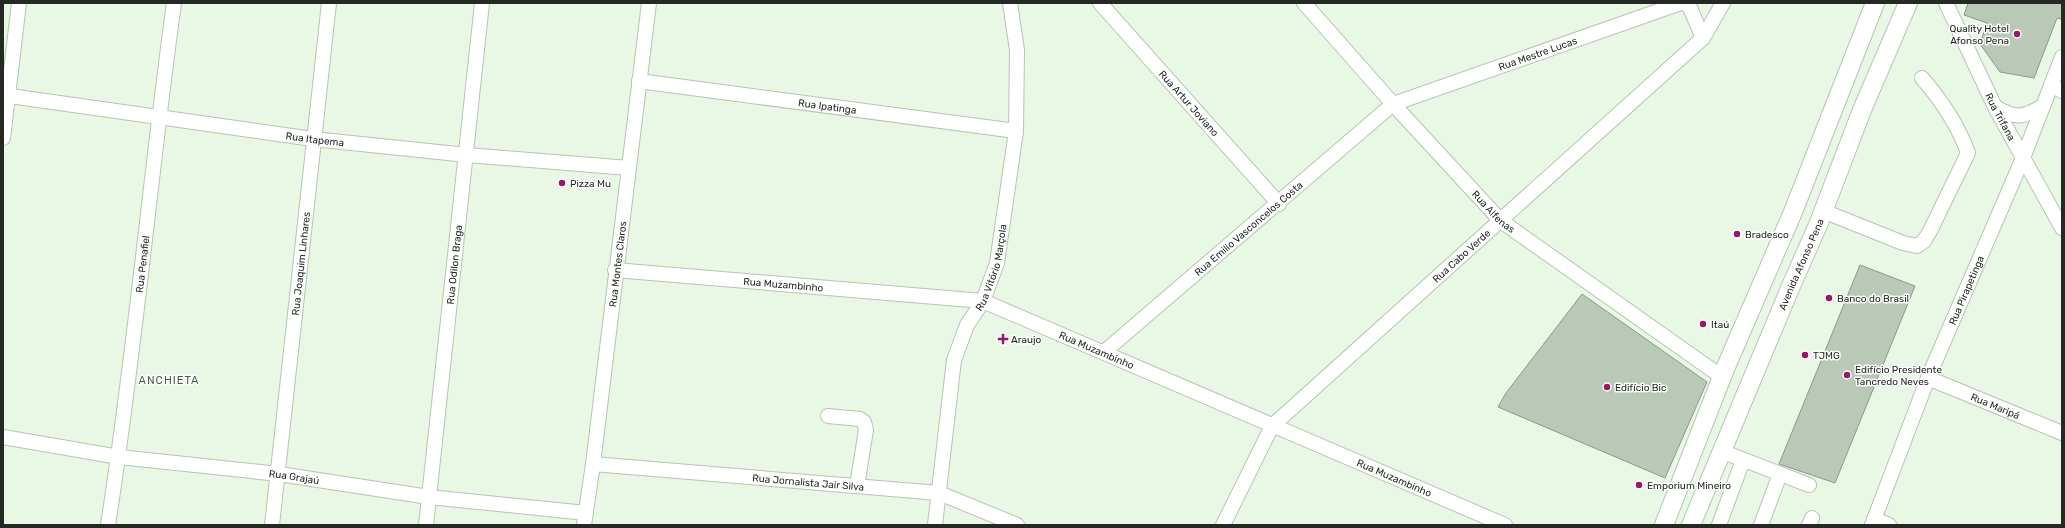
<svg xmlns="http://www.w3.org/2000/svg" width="2065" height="528" font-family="Rubik,sans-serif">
  <rect width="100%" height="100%" fill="#e8f8e5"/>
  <path fill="#bac9b7" stroke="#8b9988" d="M1968 3H2062V19L2057 18 2034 78 2000 72 1980 44 1987 23 1964 15Z
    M1860 265 1915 286 1835 483 1779 464Z
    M1582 294 1707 382 1665 478 1498 407 1506 393Z"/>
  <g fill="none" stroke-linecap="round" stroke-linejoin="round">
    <g stroke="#b6c5b3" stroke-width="16">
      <g id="minor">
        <path id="s1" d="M1100 3 1279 204"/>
        <path id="s2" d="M1304 3 1393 104 1501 221 1722 377"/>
        <path d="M1688 3 1703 38"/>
        <path id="s3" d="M1946 3 1995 107 2062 228"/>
        <path id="s4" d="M639 81 1016 131"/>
        <path d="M2051 85 2062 91"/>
        <path id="s5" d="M3 95 313 139 467 155 629 168"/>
        <path d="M1995 107C2016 119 2022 118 2043 106"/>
        <path d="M3 138 19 3"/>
        <path d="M1823 211 1903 243 1917 246 1924 241 1930 231 1968 153C1958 125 1941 100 1922 78"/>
        <path id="s6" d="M615 270 983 301 1505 525"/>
        <path id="s7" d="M1104 352 1393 104 1681 3"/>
        <path id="s8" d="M1928 378 2062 433"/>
        <path d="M828 416 860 419 864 422 866 430 857 486"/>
        <path id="s9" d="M3 437 119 457 279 474 429 497 586 513"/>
        <path d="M1721 451 1809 485"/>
        <path id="s10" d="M593 464 939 493 1017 525"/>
        <path d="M1874 519 1889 525"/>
        <path id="s11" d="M108 525C135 352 150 177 174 3"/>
        <path id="s12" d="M272 525 329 3"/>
        <path id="s13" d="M426 525 482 3"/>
        <path id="s14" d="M584 525 593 464 649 3"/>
        <path id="s15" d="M935 525 954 360 967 325 983 301 997 263 1016 131 1017 50 1010 3"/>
        <path id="s16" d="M1223 525 1272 426 1703 38 1723 3"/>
        <path d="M1719 525 1743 460"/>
        <path d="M1761 525 1780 474"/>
        <path d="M1809 525 1812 518"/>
        <path id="s17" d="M1872 525 1928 378 2023 158 2062 57"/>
      </g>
    </g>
    <g stroke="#b6c5b3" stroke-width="20">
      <g id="major">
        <path d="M1664 525 1725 369 1793 212 1875 3"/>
        <path id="s18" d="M1691 525 1791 286 1818 225 1862 110 1908 3"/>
      </g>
    </g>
    <use href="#minor" stroke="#fff" stroke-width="14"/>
    <use href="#major" stroke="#fff" stroke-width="18"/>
  </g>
  <g fill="#98176d" stroke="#fff" stroke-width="1.5">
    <circle cx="2017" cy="34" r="4"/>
    <circle cx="562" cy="183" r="4"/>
    <circle cx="1737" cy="234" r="4"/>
    <circle cx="1829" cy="298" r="4"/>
    <circle cx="1703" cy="324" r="4"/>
    <path d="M1001 333h4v4h4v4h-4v4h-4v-4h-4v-4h4z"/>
    <circle cx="1805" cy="355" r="4"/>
    <circle cx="1847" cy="375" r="4"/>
    <circle cx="1607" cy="387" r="4"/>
    <circle cx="1639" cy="485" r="4"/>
  </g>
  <g text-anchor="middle" stroke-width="3" stroke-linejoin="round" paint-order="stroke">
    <g font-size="10" fill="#242923" stroke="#fff" text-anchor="start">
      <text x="2009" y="32" text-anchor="end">Quality Hotel<tspan x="2009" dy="12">Afonso Pena</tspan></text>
      <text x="570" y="187">Pizza Mu</text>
      <text x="1745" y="238">Bradesco</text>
      <text x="1837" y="302">Banco do Brasil</text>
      <text x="1711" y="328">Itaú</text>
      <text x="1011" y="343">Araujo</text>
      <text x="1813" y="359">TJMG</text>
      <text x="1855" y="373">Edifício Presidente<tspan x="1855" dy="12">Tancredo Neves</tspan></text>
      <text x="1615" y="391">Edifício Bic</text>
      <text x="1647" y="489">Emporium Mineiro</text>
    </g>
    <g font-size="10" fill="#242923" stroke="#fff">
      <text dy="4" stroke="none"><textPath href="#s7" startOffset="534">Rua Mestre Lucas</textPath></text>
      <text dy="4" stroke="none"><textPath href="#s1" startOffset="134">Rua Artur Joviano</textPath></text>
      <text dy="4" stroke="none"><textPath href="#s4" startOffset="190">Rua Ipatinga</textPath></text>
      <text dy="4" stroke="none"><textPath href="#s3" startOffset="126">Rua Trifana</textPath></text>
      <text dy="4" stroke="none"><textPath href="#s5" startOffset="315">Rua Itapema</textPath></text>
      <text dy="4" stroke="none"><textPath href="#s2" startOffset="282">Rua Alfenas</textPath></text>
      <text dy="4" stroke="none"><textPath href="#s7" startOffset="190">Rua Emilio Vasconcelos Costa</textPath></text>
      <text dy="4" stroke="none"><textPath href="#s16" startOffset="365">Rua Cabo Verde</textPath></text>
      <text dy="4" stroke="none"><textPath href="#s11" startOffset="263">Rua Penafiel</textPath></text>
      <text dy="4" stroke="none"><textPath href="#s12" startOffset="263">Rua Joaquim Linhares</textPath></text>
      <text dy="4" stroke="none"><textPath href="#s13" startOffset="262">Rua Odilon Braga</textPath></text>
      <text dy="4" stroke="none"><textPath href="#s14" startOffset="263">Rua Montes Claros</textPath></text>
      <text dy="4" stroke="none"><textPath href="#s18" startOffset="283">Avenida Afonso Pena</textPath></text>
      <text dy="4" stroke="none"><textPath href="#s15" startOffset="267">Rua Vitório Marçola</textPath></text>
      <text dy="4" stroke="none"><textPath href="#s6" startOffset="169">Rua Muzambinho</textPath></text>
      <text dy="4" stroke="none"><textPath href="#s17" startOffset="253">Rua Pirapetinga</textPath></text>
      <text dy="4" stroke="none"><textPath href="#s6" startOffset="493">Rua Muzambinho</textPath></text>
      <text dy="4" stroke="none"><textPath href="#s8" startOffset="73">Rua Maripá</textPath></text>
      <text dy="4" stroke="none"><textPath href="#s9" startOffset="294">Rua Grajaú</textPath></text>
      <text dy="4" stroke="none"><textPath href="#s6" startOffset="817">Rua Muzambinho</textPath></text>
      <text dy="4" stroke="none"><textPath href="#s10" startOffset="216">Rua Jornalista Jair Silva</textPath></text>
    </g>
    <g font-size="11" letter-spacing="1" fill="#4d5a4a" stroke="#fff">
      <text x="169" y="384">ANCHIETA</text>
    </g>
  </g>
  <rect width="2065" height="528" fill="none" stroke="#242923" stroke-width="8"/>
</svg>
